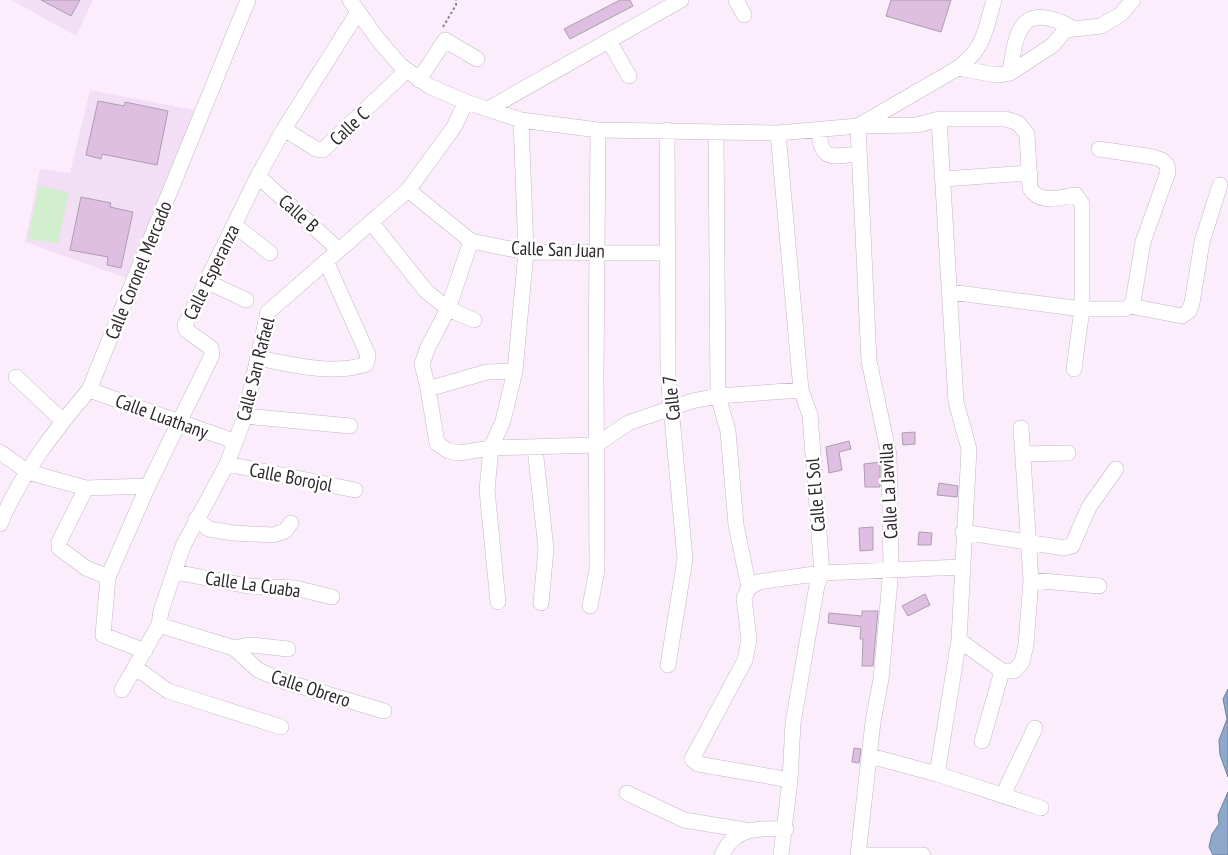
<svg xmlns="http://www.w3.org/2000/svg" width="1228" height="855" font-family="'PT Sans Narrow',sans-serif">
  <rect width="100%" height="100%" fill="#fcedfd"/>
  <path fill="#f3dff5" d="M11 0H93L76 36Z
    M90 90 195 110 126 278 25 242 40 169 70 173Z"/>
  <path fill="#d1eecf" d="M39 186 69 192 58 244 28 238Z"/>
  <path fill="#8ea8cb" stroke="#71819c" d="M1228 689V777L1220 755 1219 740 1227 719 1223 699Z
    M1228 792V855H1213L1209 847 1212 834 1219 824 1218 815Z"/>
  <path fill="#debee1" stroke="#ac9eae" d="M41 0H80L71 16Z
    M620 0H630L633 6 570 39 564 29Z
    M891 0H951L941 32 886 16Z
    M98 101 124 106 125 102 168 111 157 165 102 154 101 159 86 155Z
    M81 197 111 203 110 207 133 212 121 268 107 265 108 257 70 250Z
    M915 432V444L903 445 902 433Z
    M849 441 851 449 839 452 842 470 829 473 826 447Z
    M880 462V487H865L864 464Z
    M939 483 958 486 957 497 937 495Z
    M873 527V550L860 551 859 528Z
    M919 532 932 533 931 545H918Z
    M925 594 930 605 908 616 902 606Z
    M862 611H878L873 666H862L863 639H860L861 627 828 623 829 613 862 616Z
    M854 748 861 749 859 763 852 762Z"/>
  <g fill="none" stroke-linecap="round" stroke-linejoin="round">
    <g stroke="#c4b6c6" stroke-width="16">
      <path id="minor" d="M350 0 376 37 400 65 429 86 466 102 521 120 598 130 778 133 858 126 958 68C985 48 985 30 994 0
        M736 0 744 15
        M609 41 629 76
        M958 68 996 75 1010 73 1053 45 1065 30 1101 26 1121 14 1133 0
        M1010 73C1016 27 1023 1 1073 28
        M419 80 445 40 477 59
        M488 109 681 0
        M284 129 316 149 323 150 406 71
        M819 129C821 163 831 156 859 154
        M667 130 668 374 685 559 668 665
        M716 132 718 396 728 431 736 525 749 588
        M778 133 801 390 810 415 822 573 817 585 793 723 790 780 781 855
        M1099 149 1153 157 1162 160 1167 165 1168 172 1143 242 1133 302 1130 306
        M258 176 339 250
        M943 179 1030 173
        M408 190 471 241 526 252 666 253
        M371 222 426 291 448 309 474 320
        M234 225 270 253
        M471 241 448 309 428 347 422 364 428 389 487 372 515 371
        M206 281 246 300
        M950 292 1082 309H1125L1130 306 1182 316 1189 311 1192 303 1202 242 1220 185
        M257 358C289 364 334 376 366 364L368 355 326 261
        M16 377 63 421
        M428 389 437 443 448 451 459 453 491 448 596 445 628 423 692 401 718 396 801 390
        M89 390 234 441
        M245 416 350 426
        M535 448 546 549 541 603
        M0 452 28 472 86 488 148 486
        M1023 454 1068 453
        M227 464 355 490
        M86 488 59 542V548L86 568 108 577
        M196 519 209 529 233 533 273 535 285 531 291 523
        M0 524C21 474 54 431 89 390L248 0
        M963 532 1064 548 1072 546 1089 507 1116 469
        M175 572 248 586 295 588 332 597
        M1031 580 1099 586
        M498 602 487 490 491 448 503 421 515 371 526 252 521 120
        M590 606 597 570 596 373 598 130
        M159 625 234 648 258 670 283 681 384 711
        M959 640 1002 671H1014L1022 662 1026 645 1031 580 1021 428
        M234 648 251 645 288 649
        M145 651 103 635 108 577 148 486 212 355 211 348 186 330 185 325 258 176 284 129 358 12
        M136 668 168 691 281 727
        M122 690 159 625 161 611 183 546 227 464 245 416 268 312 408 190 454 127 466 102
        M982 741 1002 671
        M870 756 937 774 1041 808
        M937 774 959 640 969 449 956 402 939 119
        M790 780 698 764 692 759 745 660 749 640 744 598 749 588 758 582 822 573 961 567
        M627 793 684 820 745 830
        M1003 795 1035 728
        M722 855C734 827 759 828 786 829
        M858 855 873 722 881 679 891 569 889 455 869 361 858 126 917 125 939 119H1006L1018 123 1027 134 1030 188C1039 205 1060 197 1076 195L1082 204V309L1074 369
        M858 855H923"/>
    </g>
    <path stroke="#8d838d" stroke-width="2" stroke-dasharray="2.5 2.5" stroke-linecap="butt" d="M443 27 456 5V0"/>
    <use href="#minor" stroke="#fff" stroke-width="15"/>
  </g>
  <g text-anchor="middle" stroke-width="5" stroke-linejoin="round" paint-order="stroke">
    <g font-size="19" fill="#2d272d" stroke="#fff">
      <text transform="translate(349 126) rotate(-43)" y="7">Calle C</text>
      <text transform="translate(299 213) rotate(42)" y="7">Calle B</text>
      <text transform="translate(558 249) rotate(2)" y="7">Calle San Juan</text>
      <text transform="translate(138 270) rotate(-68)" y="7">Calle Coronel Mercado</text>
      <text transform="translate(211 272) rotate(-64)" y="7">Calle Esperanza</text>
      <text transform="translate(255 369) rotate(-76)" y="7">Calle San Rafael</text>
      <text transform="translate(671 398) rotate(-96)" y="7">Calle 7</text>
      <text transform="translate(162 416) rotate(20)" y="7">Calle Luathany</text>
      <text transform="translate(291 477) rotate(11)" y="7">Calle Borojol</text>
      <text transform="translate(888 491) rotate(-93)" y="7">Calle La Javilla</text>
      <text transform="translate(815 495) rotate(-95)" y="7">Calle El Sol</text>
      <text transform="translate(253 584) rotate(8)" y="7">Calle La Cuaba</text>
      <text transform="translate(311 688) rotate(18)" y="7">Calle Obrero</text>
    </g>
  </g>
</svg>
